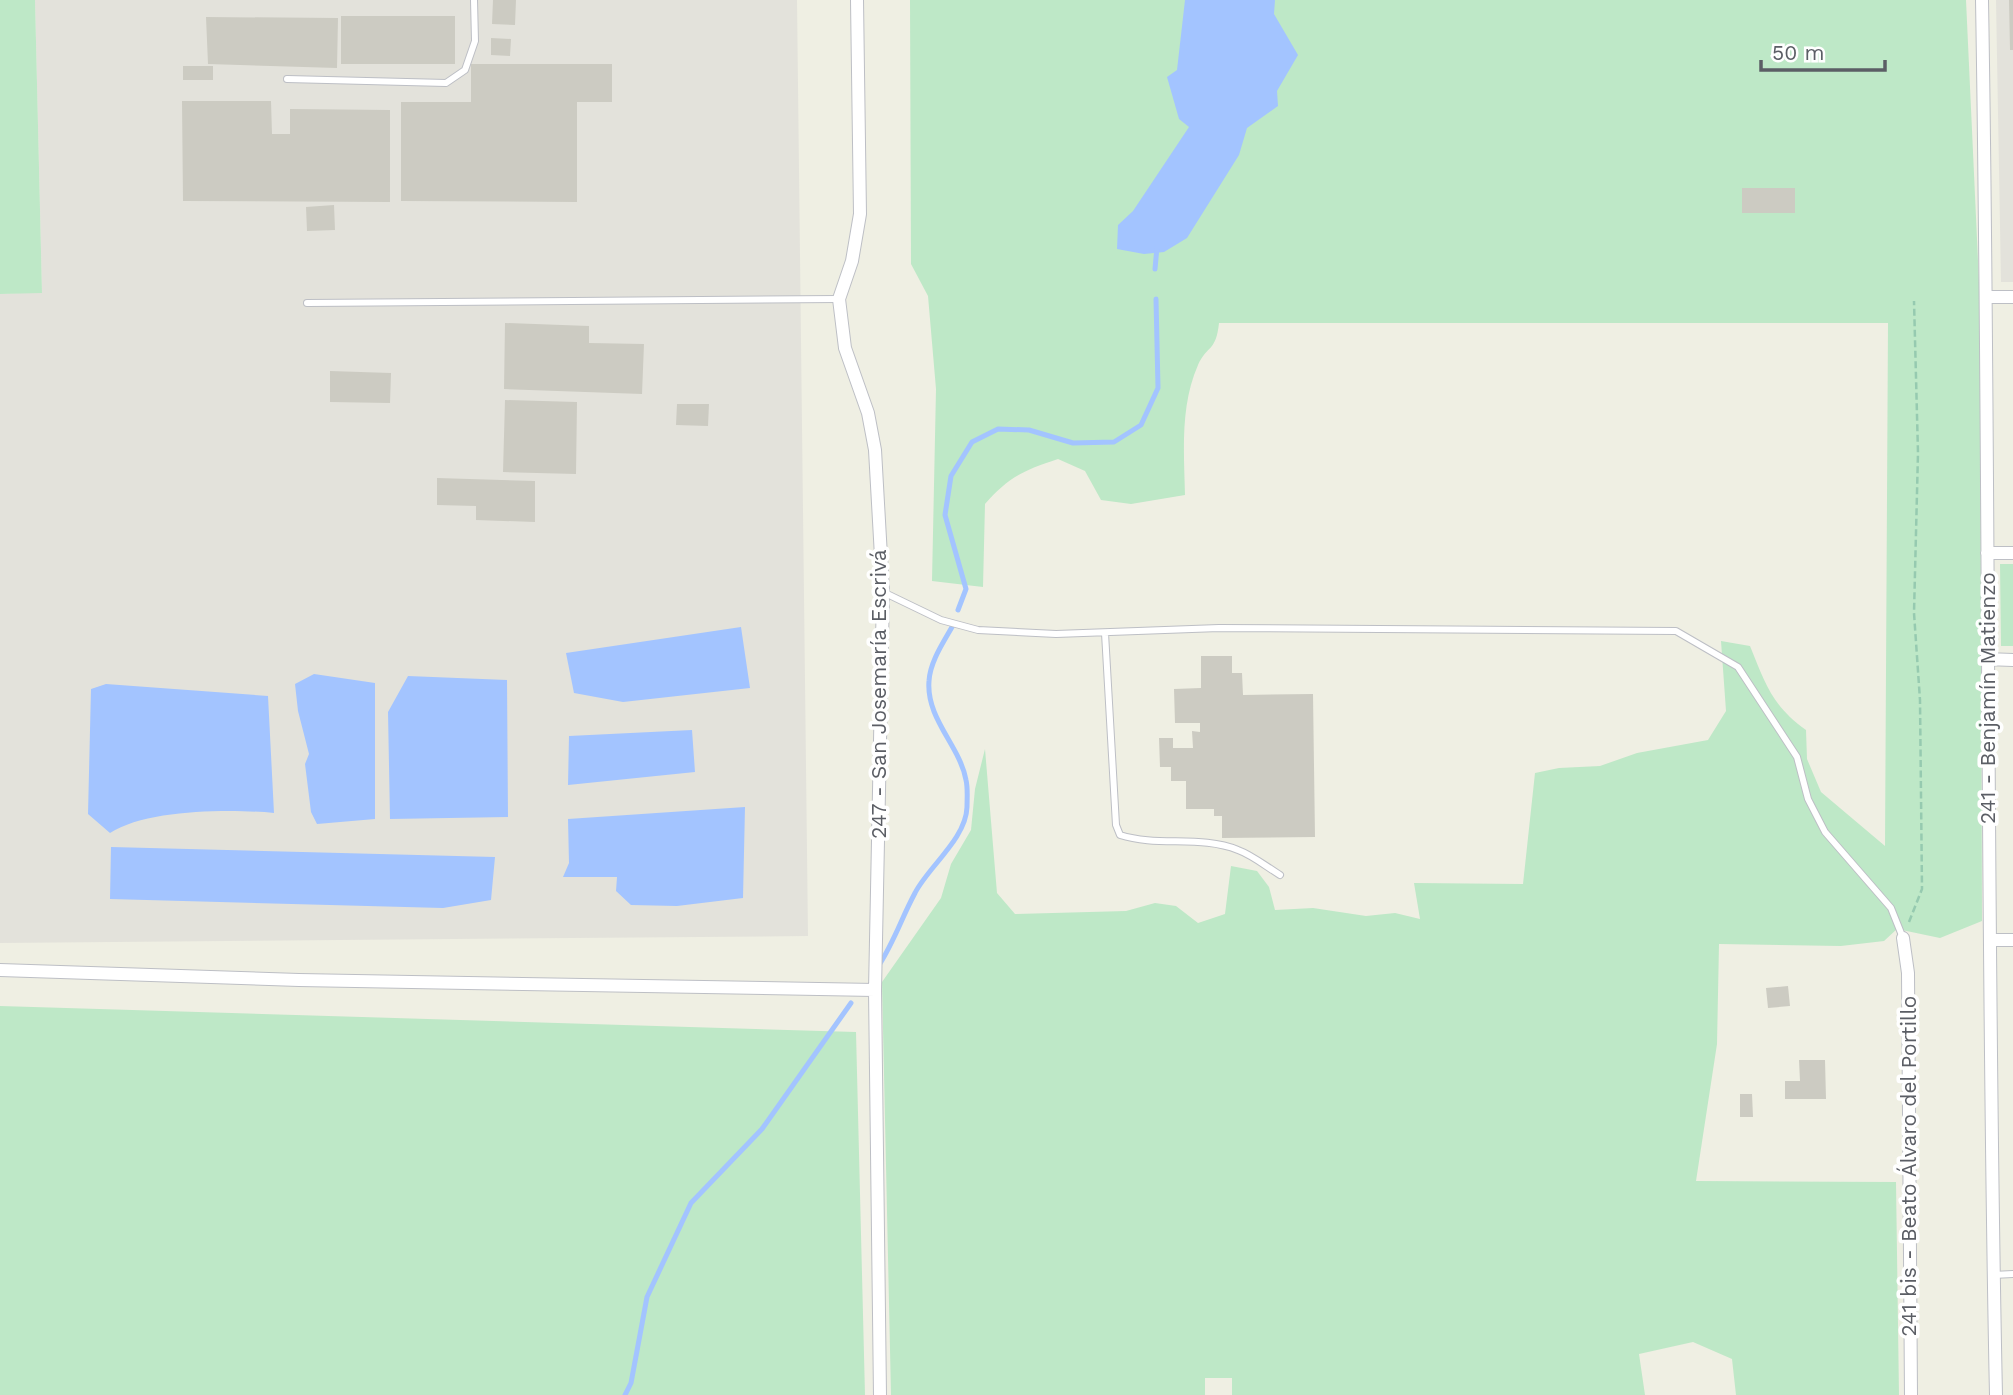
<svg xmlns="http://www.w3.org/2000/svg" width="2013" height="1395" font-family="'Work Sans',sans-serif">
  <rect width="100%" height="100%" fill="#efefe3"/>
  <path fill="#e3e2db" d="M35 0H797L808 936 0 943V294L42 292Z
    M1996 0H2013V282H2001Z"/>
  <path fill="#bee8c7" d="M0 0H35L42 293 0 294Z
    M910 0H1966L1980 304 1982 921 1940 938 1897 929 1884 941 1841 946 1719 944 1717 1044 1696 1181 1896 1182 1899 1395H1736L1732 1359 1693 1342 1639 1354 1645 1395H1232V1378H1205V1395H891L882 982 941 898 951 864 971 830 975 789 985 749 997 893 1015 914 1126 911 1155 903 1176 906 1198 923 1225 914 1231 866 1257 871 1269 887 1275 910 1313 908 1366 916 1395 913 1420 919 1414 883 1523 884 1535 773 1559 768 1600 766 1637 753 1708 740 1726 711 1721 641 1750 646C1765 683 1772 706 1806 730L1807 759 1821 792 1885 846 1888 323H1219C1216 352 1207 345 1198 365 1180 406 1184 452 1185 495L1131 504 1101 500 1085 471 1058 459C1024 470 1009 477 985 504L983 587 932 581 936 389 928 296 911 264Z
    M2000 564H2013V646H2001Z
    M0 1006 856 1032 865 1395H0Z"/>
  <path fill="#a3c4ff" d="M1185 0H1275L1274 14 1298 55 1277 91 1278 106 1247 128 1239 155 1187 238 1164 252 1144 254 1117 249 1118 225 1133 211 1189 127 1179 119 1167 77 1177 70Z
    M741 627 750 688 623 702 574 693 566 653Z
    M314 674 375 683V819L317 824 311 812 305 764 309 754 298 711 295 684Z
    M408 676 507 680 508 817 390 819 388 712Z
    M106 684 268 696 274 813C231 809 147 809 110 833L88 814 91 689Z
    M692 730 695 772 568 785 569 736Z
    M745 807 743 898 677 906 631 905 616 891 617 877H563L569 863 568 819Z
    M111 847 495 857 491 900 443 908 110 899Z"/>
  <g fill="none" stroke-linecap="round" stroke-linejoin="round">
    <path stroke="#a3c4ff" stroke-width="5" d="M1155 269 1157 247
      M958 610 966 589 945 515 951 476 972 442 998 429 1029 430 1073 443 1114 442 1141 425 1158 388 1156 299
      M879 965C894 942 902 917 915 893 928 867 966 839 967 807 967 799 968 788 966 780 960 746 926 719 929 681 930 662 943 643 952 627
      M625 1395 631 1383 647 1297 691 1203 762 1129 851 1003"/>
  </g>
  <path fill="#cccbc2" d="M493 0H516L515 25 492 24Z
    M2009 0H2013V50H2010Z
    M341 16H455V64H341Z
    M206 17 338 18 337 68 208 64Z
    M491 38 511 39 510 56 491 55Z
    M471 64H612V102H577V202L401 201V102H471Z
    M183 66H213V80H183Z
    M182 101H271L272 134H290V109L390 110V202L183 201Z
    M1742 188H1795V213H1742Z
    M334 205 335 230 307 231 306 207Z
    M505 323 589 326V343L644 344 642 394 504 389Z
    M330 371 391 373 390 403 330 402Z
    M505 400 577 402 576 474 503 472Z
    M677 404H709L708 426 676 425Z
    M437 478 535 481V522L476 520V506L437 505Z
    M1201 656H1232V673H1242L1243 695 1313 694 1315 837 1222 838V816H1214V809H1186V781H1171V767H1160L1159 738H1173V748H1193L1192 731 1200 732V723H1175L1174 689 1201 688Z
    M1788 986 1790 1006 1768 1008 1766 988Z
    M1799 1060H1825L1826 1099H1785V1081H1800Z
    M1740 1094H1752L1753 1117H1740Z"/>
  <g fill="none" stroke-linecap="round" stroke-linejoin="round">
    <g stroke="#bdbfc5" stroke-width="8">
      <path id="lane" d="M287 79 446 83 465 70 475 41 474 0
        M307 303 839 299
        M883 592 941 620 978 630 1056 634 1219 628 1676 631 1738 667 1797 757 1808 799 1825 832 1891 908 1903 938
        M1105 633 1116 825 1120 835C1158 847 1201 835 1238 850 1252 855 1267 867 1280 875
        M1993 1275 2013 1274"/>
    </g>
    <g stroke="#bdbfc5" stroke-width="14">
      <path id="street" d="M857 0 860 214 852 261 839 299 845 348 868 413 875 450 883 592 875 990 880 1395
        M1982 0C1990 465 1986 930 1996 1395
        M1987 297H2013
        M1987 553H2013
        M1986 659 2013 660
        M1903 938 1908 973 1911 1395
        M1990 940H2013
        M0 970 299 980 875 990"/>
    </g>
    <path stroke="#96cab0" stroke-width="2.5" stroke-dasharray="7 3.5" stroke-linecap="butt" d="M1909 922 1922 889 1920 700 1914 613 1918 453 1914 301"/>
    <use href="#lane" stroke="#fff" stroke-width="6"/>
    <use href="#street" stroke="#fff" stroke-width="12"/>
  </g>
  <g text-anchor="middle" stroke-width="7" stroke-linejoin="round" paint-order="stroke">
    <g font-size="21" fill="#5b5e65" stroke="#fff">
      <text transform="translate(879 694) rotate(-90)" y="7">247 - San Josemaría Escrivá</text>
      <text transform="translate(1988 698) rotate(-90)" y="7">241 - Benjamín Matienzo</text>
      <text transform="translate(1909 1166) rotate(-90)" y="7">241 bis - Beato Álvaro del Portillo</text>
    </g>
  </g>
  <path d="M1761 60v10h124v-10" fill="none" stroke="#5b5e65" stroke-width="3.5"/>
  <text x="1772" y="60" font-size="21" fill="#5b5e65" stroke="#ffffff" stroke-width="5" paint-order="stroke">50 m</text>
</svg>
